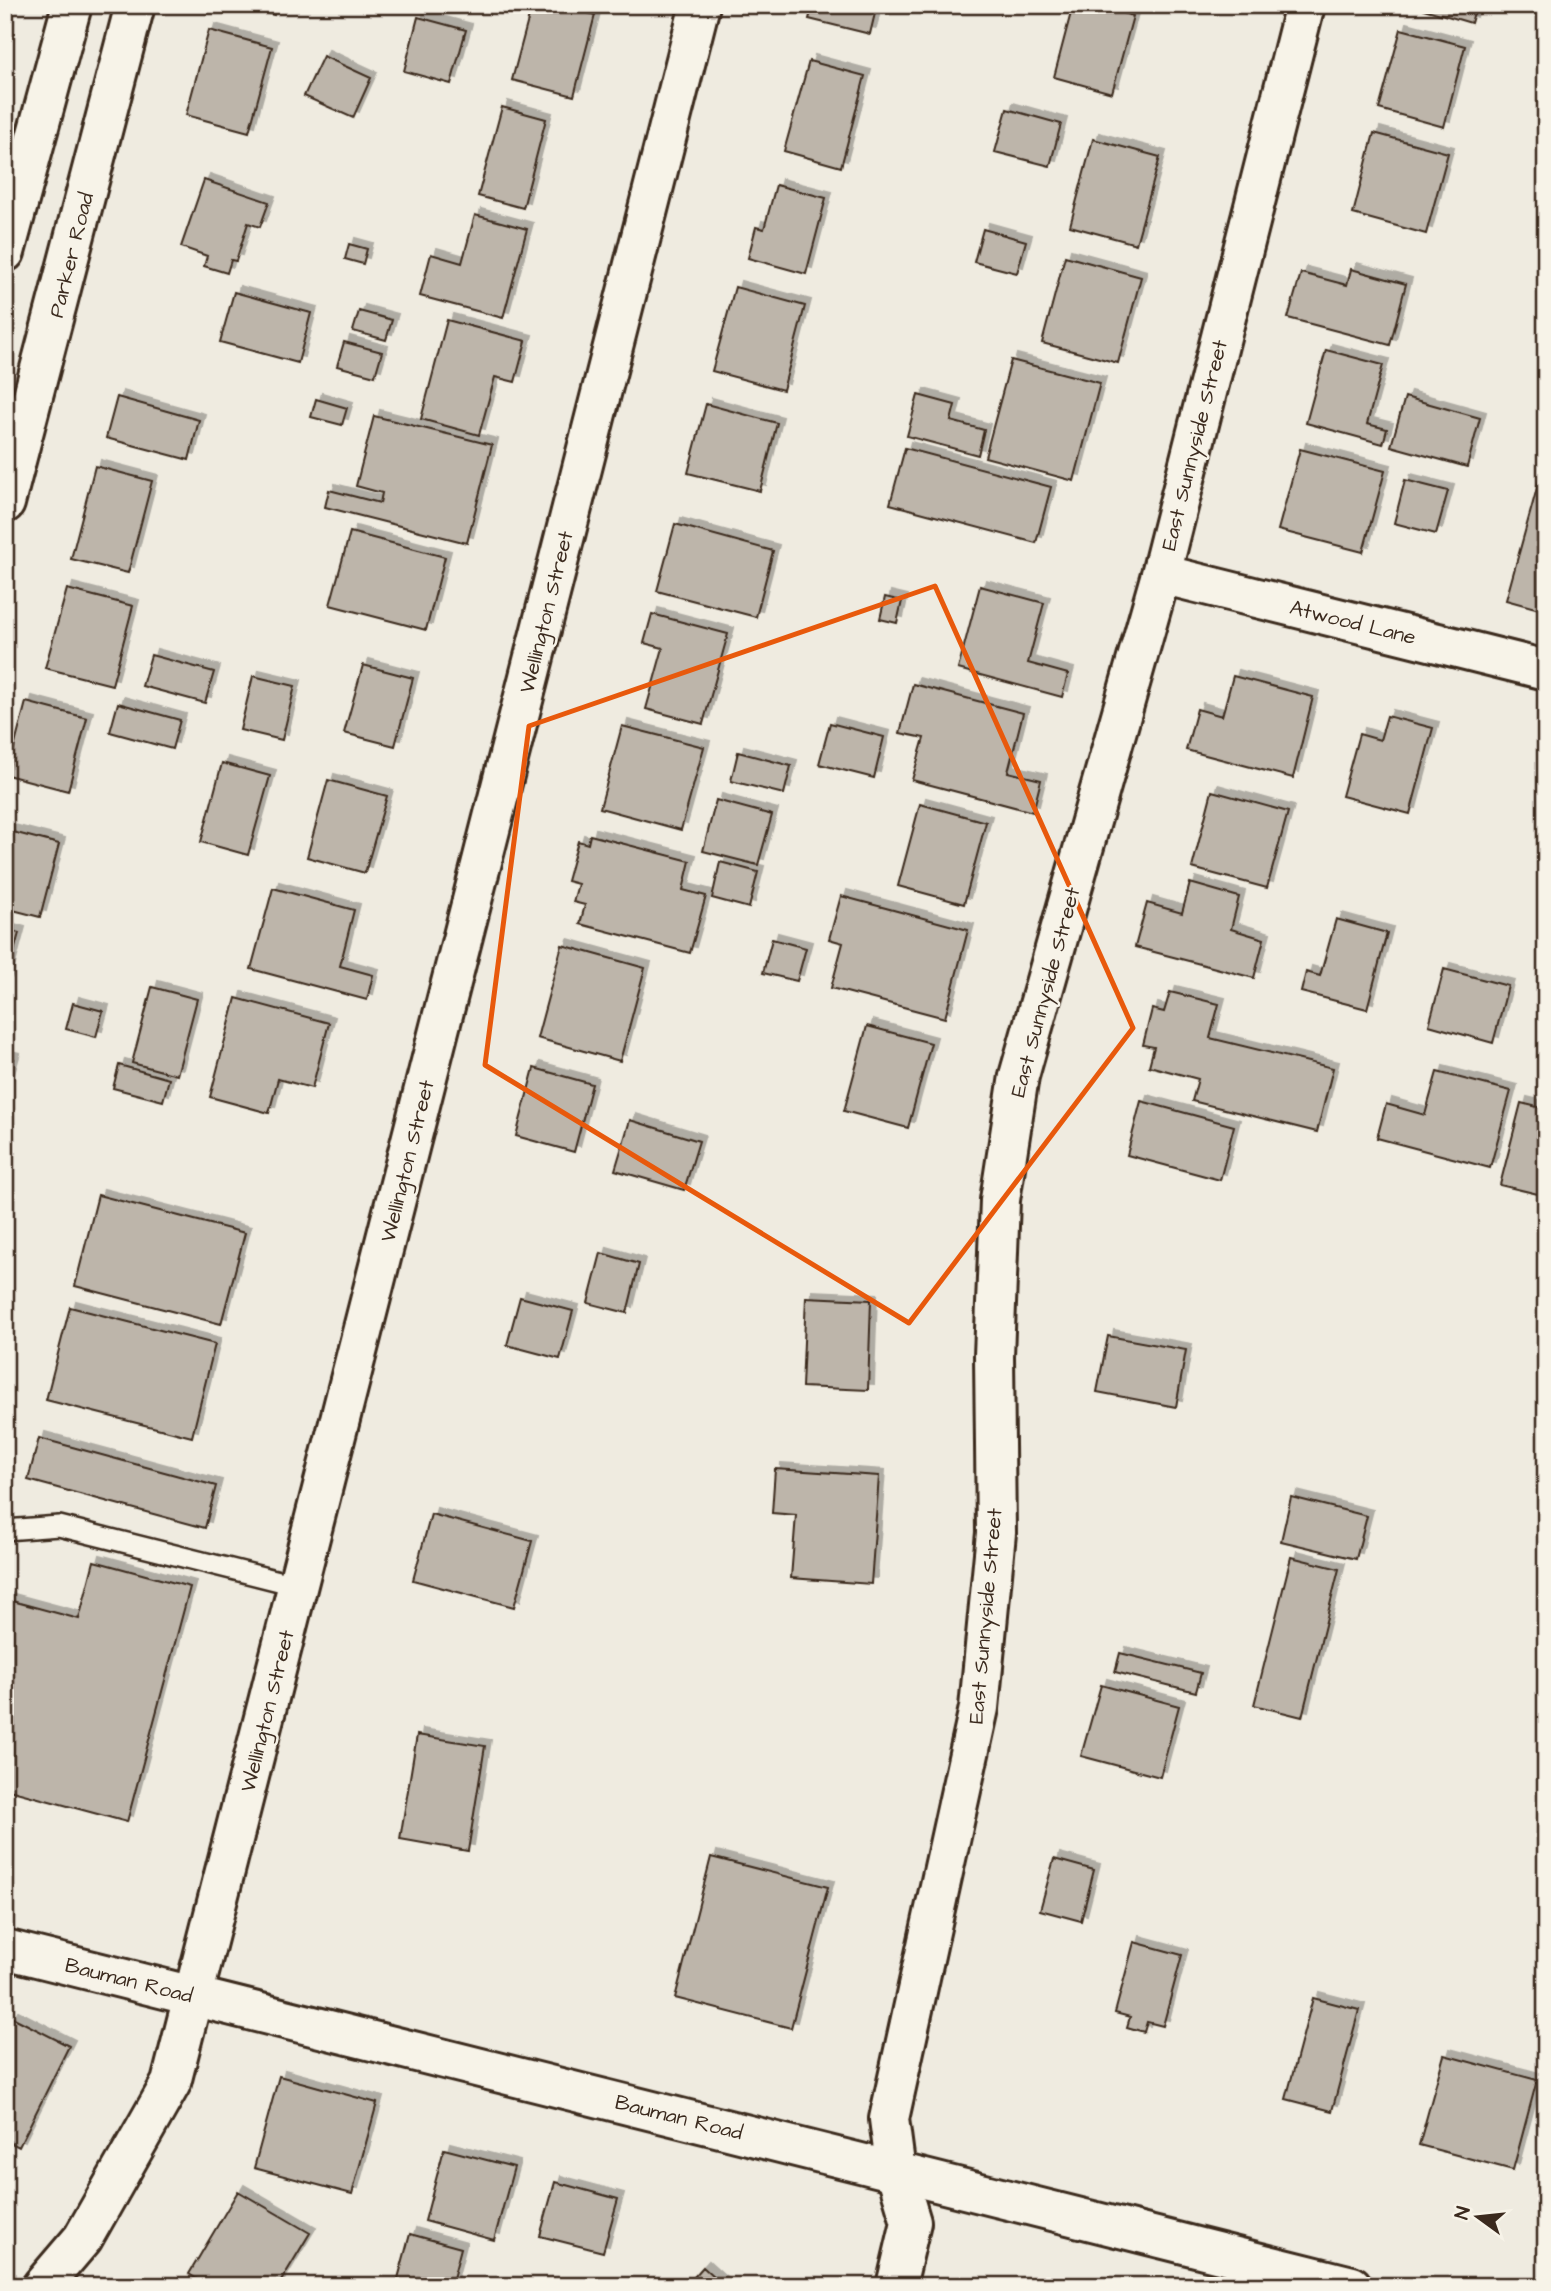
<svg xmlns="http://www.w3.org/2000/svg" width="1551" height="2291" font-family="'Architects Daughter',sans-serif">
  <defs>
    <filter id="shadow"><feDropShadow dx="6" dy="-6" stdDeviation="0" flood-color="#0004"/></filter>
  </defs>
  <rect width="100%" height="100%" fill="#efebe0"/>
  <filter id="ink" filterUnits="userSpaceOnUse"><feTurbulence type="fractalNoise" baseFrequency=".0143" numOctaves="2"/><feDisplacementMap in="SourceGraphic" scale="14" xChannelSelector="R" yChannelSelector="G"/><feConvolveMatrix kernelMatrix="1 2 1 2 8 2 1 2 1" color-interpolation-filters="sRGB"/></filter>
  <g filter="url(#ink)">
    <path fill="#bdb5aa" stroke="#3b2a1e" stroke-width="2" filter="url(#shadow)" d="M239 5H276L274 15Z
      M532 5H559L595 15 574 96 512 80Z
      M813 5H877L870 34 809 19Z
      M1073 5H1094L1133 16 1112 93 1054 77Z
      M1410 5H1476L1471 23Z
      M418 17 466 30 451 84 404 71Z
      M1401 29 1465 46 1444 127 1379 109Z
      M209 30 272 47 249 132 186 115Z
      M323 56 371 78 353 118 304 96Z
      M809 61 865 76 841 167 784 151Z
      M502 107 546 119 523 208 478 196Z
      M1007 109 1061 124 1050 166 995 152Z
      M1374 133 1448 153 1426 234 1353 214Z
      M1093 139 1160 157 1136 244 1070 226Z
      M204 180 269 202 260 227 248 223 236 261 231 260 227 273 204 266 207 256 181 247Z
      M776 185 826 198 806 274 748 258 756 227 764 229Z
      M475 215 527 229 503 318 420 296 431 254 462 263Z
      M983 229 1026 241 1017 273 974 262Z
      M349 244 367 249 363 264 345 259Z
      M1065 256 1141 277 1118 363 1042 343Z
      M1351 269 1406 284 1390 345 1288 318 1301 273 1347 285Z
      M735 287 805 306 783 390 712 371Z
      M234 292 311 313 298 363 220 342Z
      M359 311 392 320 386 340 353 331Z
      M447 320 526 341 515 382 495 377 479 435 421 419Z
      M344 342 382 352 375 376 337 366Z
      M1326 350 1383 365 1367 424 1387 429 1383 444 1306 423Z
      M1011 360 1100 383 1074 481 985 457Z
      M918 395 955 405 951 421 984 430 978 455 907 436Z
      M117 397 199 420 189 460 106 438Z
      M1405 397 1480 418 1467 467 1391 446Z
      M316 399 347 408 342 425 311 417Z
      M706 404 777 423 760 491 688 473Z
      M374 416 492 445 467 543 325 507 329 490 380 503 382 493 356 486Z
      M905 448 1051 487 1036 543 890 504Z
      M1300 449 1385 471 1363 552 1278 530Z
      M95 466 152 481 128 573 71 559Z
      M1542 470 1546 471V611L1506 600Z
      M1405 480 1448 491 1436 534 1394 523Z
      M675 524 773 551 756 617 657 591Z
      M350 532 445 557 426 630 330 605Z
      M980 586 1044 603 1028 663 1068 674 1062 697 958 669Z
      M67 589 133 606 112 685 45 668Z
      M885 597 902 601 897 623 880 619Z
      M652 614 728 634 703 724 646 709 663 648 644 643Z
      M151 655 214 672 205 703 142 686Z
      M363 665 413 678 395 746 344 733Z
      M253 676 295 686 282 740 240 730Z
      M1233 676 1313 697 1293 778 1186 750 1197 709 1222 716Z
      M913 684 1023 713 1008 772 1041 780 1033 812 912 780 924 738 900 733Z
      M26 702 87 718 68 791 7 775Z
      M118 703 180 720 172 749 110 732Z
      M1387 716 1433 728 1410 814 1342 796 1359 734 1380 740Z
      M830 723 884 737 874 778 819 764Z
      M622 726 704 747 681 830 600 808Z
      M738 752 791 766 784 794 731 781Z
      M222 763 270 776 248 855 201 842Z
      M328 780 387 796 365 873 307 857Z
      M1212 791 1288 812 1267 888 1192 868Z
      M716 800 772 815 758 865 703 851Z
      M920 804 986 822 964 904 898 886Z
      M5 830 59 844 40 917 5 908Z
      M590 835 690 861 683 890 706 896 690 953 580 924 585 905 573 902 578 884 567 881 578 841 588 844Z
      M720 862 758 872 749 908 712 898Z
      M1190 883 1239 897 1231 929 1264 939 1254 978 1135 947 1147 903 1182 913Z
      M273 888 354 910 340 966 373 975 367 1000 251 969Z
      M841 896 968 930 945 1018 831 988 843 943 829 939Z
      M1336 919 1387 933 1367 1009 1301 992 1306 972 1320 976Z
      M5 929 19 933 5 985Z
      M772 939 806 948 797 981 763 973Z
      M562 945 645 968 620 1061 537 1038Z
      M1444 969 1508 986 1493 1043 1429 1025Z
      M152 987 197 999 177 1075 132 1063Z
      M1170 992 1219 1004 1210 1038 1333 1068 1317 1132 1192 1101 1198 1079 1149 1066 1154 1047 1143 1045 1152 1009 1164 1012Z
      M236 998 329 1023 312 1088 278 1079 269 1113 210 1097Z
      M73 1003 103 1011 96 1037 66 1029Z
      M867 1026 931 1043 908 1128 844 1111Z
      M5 1057 14 1059 5 1091Z
      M119 1065 169 1079 163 1101 113 1088Z
      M534 1068 592 1084 574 1152 516 1136Z
      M1437 1072 1511 1091 1490 1168 1377 1138 1386 1104 1425 1115Z
      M1141 1101 1234 1126 1220 1180 1127 1155Z
      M1521 1103 1546 1109V1196L1500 1185Z
      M630 1120 699 1141 684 1190 615 1170Z
      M98 1195 245 1233 221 1324 75 1286Z
      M601 1253 639 1264 627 1313 588 1303Z
      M520 1297 573 1311 560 1359 507 1345Z
      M806 1297 871 1300 868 1390 802 1387Z
      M70 1307 215 1344 192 1437 46 1400Z
      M1108 1336 1186 1350 1176 1407 1097 1392Z
      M39 1438 216 1486 205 1528 28 1480Z
      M775 1469 879 1476 871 1584 791 1578 796 1515 772 1513Z
      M1291 1497 1367 1516 1356 1559 1281 1541Z
      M431 1514 532 1541 514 1607 413 1580Z
      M1291 1557 1339 1569 1302 1717 1254 1705Z
      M94 1561 190 1587 127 1822 5 1789V1599L79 1619Z
      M1120 1653 1201 1673 1196 1692 1115 1672Z
      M1101 1685 1179 1706 1160 1777 1081 1756Z
      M417 1735 485 1746 468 1851 400 1839Z
      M711 1857 828 1887 791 2028 675 1998Z
      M1054 1859 1094 1870 1081 1921 1040 1910Z
      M1134 1942 1182 1955 1163 2026 1147 2022 1144 2032 1127 2027 1130 2017 1115 2013Z
      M1313 1998 1359 2010 1332 2111 1286 2099Z
      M12 2017 69 2046 19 2147 5 2140V2030Z
      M1444 2055 1537 2080 1513 2170 1419 2145Z
      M279 2076 377 2103 352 2194 254 2168Z
      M444 2149 514 2167 494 2240 425 2221Z
      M555 2182 618 2199 603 2252 540 2236Z
      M238 2191 310 2233 278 2286H208L189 2274Z
      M410 2234 461 2248 451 2286H396Z
      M703 2267 724 2286H686Z"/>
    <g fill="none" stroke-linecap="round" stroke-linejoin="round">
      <g stroke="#3b2a1e" stroke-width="24">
        <path id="service" d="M5 1530 59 1526 299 1586"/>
      </g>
      <g stroke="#3b2a1e" stroke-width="44">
        <path id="minor" d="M1161 574 1546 670
          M42 2286 83 2238 171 2083 700 5
          M896 2286 911 2222 896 2172 889 2119 979 1708 996 1533 994 1356 1000 1200 1019 1076 1161 574 1305 5"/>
      </g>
      <g stroke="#3b2a1e" stroke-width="44">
        <path id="tertiary" d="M5 1949 1352 2286"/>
      </g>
      <g stroke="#3b2a1e" stroke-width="44">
        <path id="secondary" d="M5 252 72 5
          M5 503 135 5"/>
      </g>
      <use href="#service" stroke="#f7f3e8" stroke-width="19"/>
      <use href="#minor" stroke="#f7f3e8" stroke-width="38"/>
      <use href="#tertiary" stroke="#f7f3e8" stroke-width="38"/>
      <use href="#secondary" stroke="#f7f3e8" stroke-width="38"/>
    </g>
  </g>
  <path fill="none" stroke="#e8590c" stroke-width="5" stroke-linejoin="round" d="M935 586 1133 1028 909 1323 485 1065 529 726Z"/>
  <g text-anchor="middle" stroke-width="5" stroke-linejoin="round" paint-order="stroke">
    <g font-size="21" fill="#3b2a1e" stroke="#f7f3e8">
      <text transform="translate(71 255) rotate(-76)" y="7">Parker Road</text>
      <text transform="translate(1194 445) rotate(-76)" y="7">East Sunnyside Street</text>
      <text transform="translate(546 612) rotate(-76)" y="7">Wellington Street</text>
      <text transform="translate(1353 622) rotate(14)" y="7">Atwood Lane</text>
      <text transform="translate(1045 992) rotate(-75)" y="7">East Sunnyside Street</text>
      <text transform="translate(407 1161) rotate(-76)" y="7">Wellington Street</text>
      <text transform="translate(985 1616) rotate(-85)" y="7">East Sunnyside Street</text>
      <text transform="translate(267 1711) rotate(-76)" y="7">Wellington Street</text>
      <text transform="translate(129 1980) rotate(14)" y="7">Bauman Road</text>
      <text transform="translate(679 2117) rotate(14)" y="7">Bauman Road</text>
    </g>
  </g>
  <rect width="1551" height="2291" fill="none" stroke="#f7f3e8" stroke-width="28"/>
  <rect x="14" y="14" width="1523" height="2263" fill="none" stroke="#3b2a1e" stroke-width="2.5" filter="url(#ink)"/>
  <g transform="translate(1478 2217) rotate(285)" stroke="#f7f3e8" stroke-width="5" paint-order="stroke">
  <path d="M0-5L12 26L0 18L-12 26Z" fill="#3b2a1e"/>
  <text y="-10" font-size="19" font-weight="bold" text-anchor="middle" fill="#3b2a1e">N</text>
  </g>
</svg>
